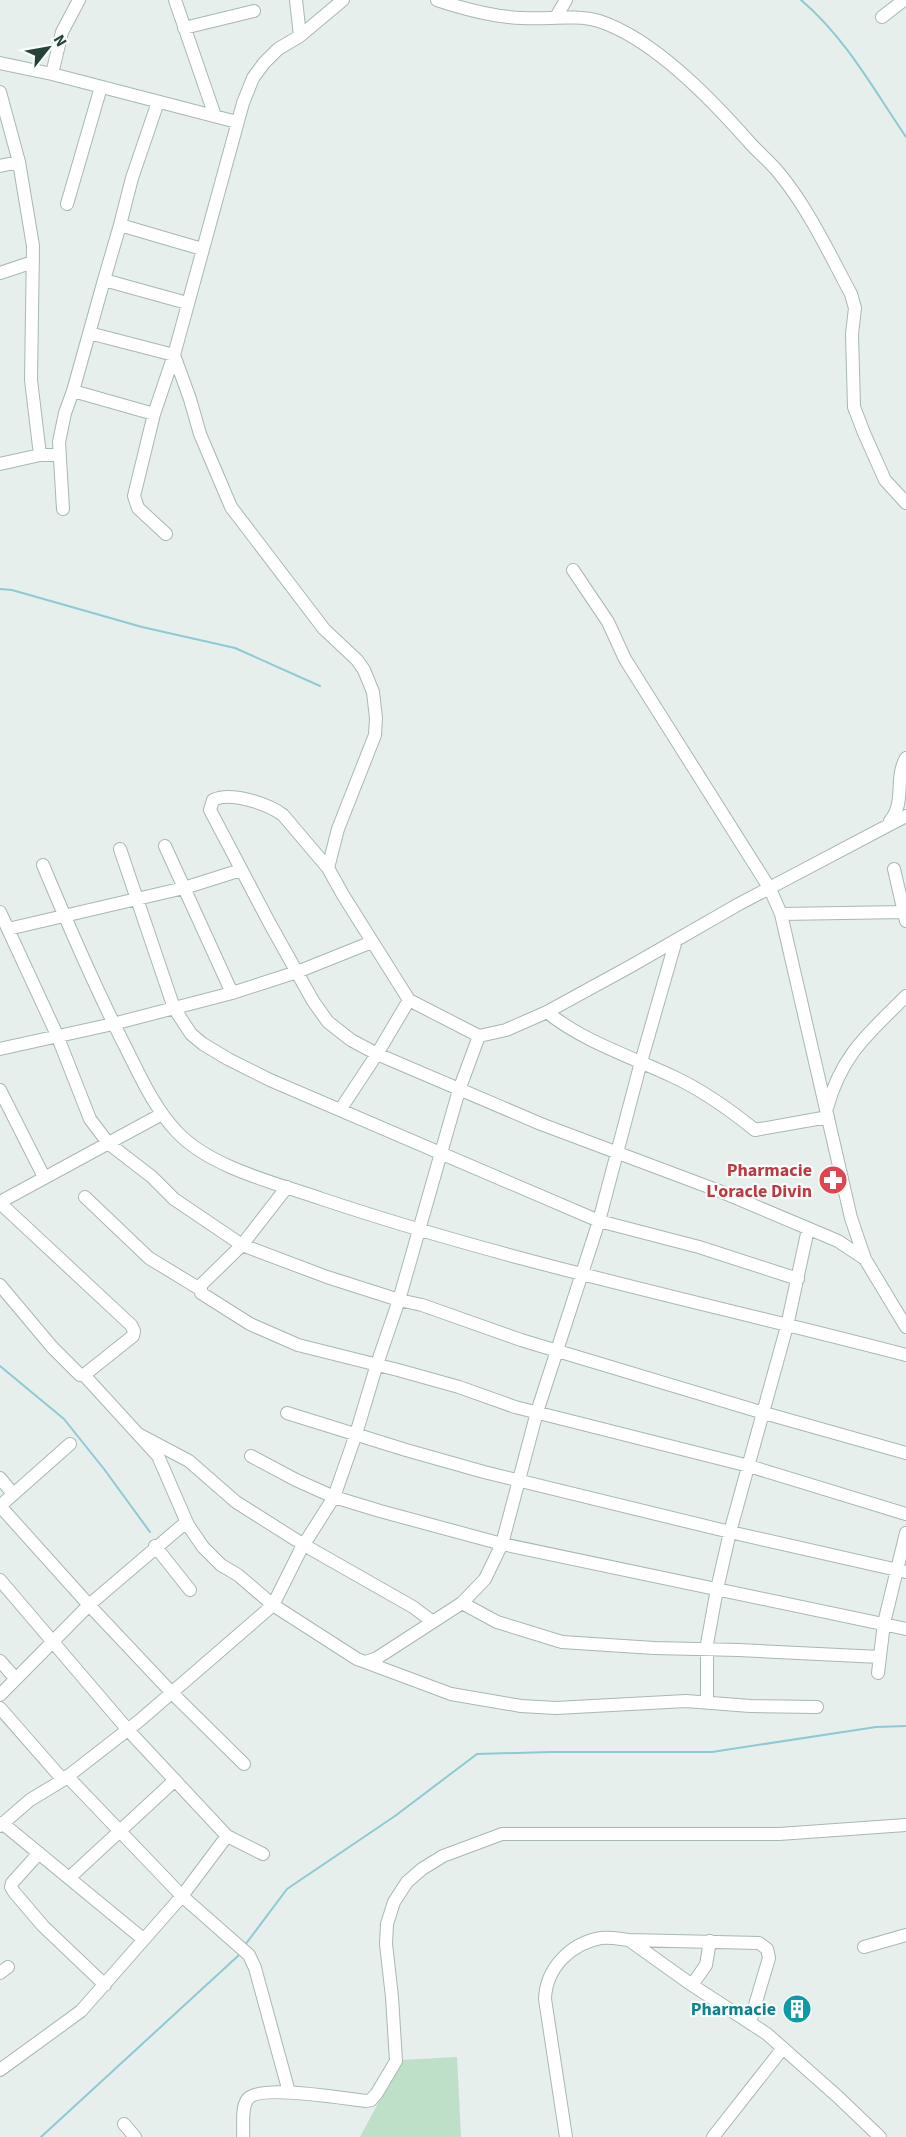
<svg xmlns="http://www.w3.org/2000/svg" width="906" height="2137" font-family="'Source Sans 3',sans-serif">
  <rect width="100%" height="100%" fill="#e6efeb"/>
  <path fill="#bfe0c8" d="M457 2057 461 2137H360L401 2060Z"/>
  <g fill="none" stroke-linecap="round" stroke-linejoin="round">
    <path stroke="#8ec9d4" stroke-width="2" d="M801 0C845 37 874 90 906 137
      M0 589 12 590 142 627 235 648 320 686
      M0 1366 64 1419 104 1469 150 1532
      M245 1945 287 1889 395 1816 477 1754 550 1752H712L876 1727 906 1726
      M41 2137 239 1955"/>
    <g stroke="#a8b8b2" stroke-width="14">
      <path id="minor" d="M175 0 215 116
        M296 0 300 36
        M437 0C464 9 494 17 522 18 547 20 574 14 599 21 654 39 712 100 750 143 759 153 770 162 779 173 808 208 829 253 851 294L855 308 852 334 854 407 864 433 885 480 906 503
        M556 17 566 0
        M882 17 904 0
        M184 28 254 11
        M0 63 52 74 237 122
        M52 74 62 32 79 0
        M0 92 19 162 33 246 31 380 40 455
        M158 102 132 178 120 225 202 249
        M0 166 19 162
        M67 204 101 87
        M0 273 33 262
        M104 280 120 225
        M89 333 174 355
        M174 355 190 399 200 434 231 507 324 629 357 660 364 670 373 692 376 718 375 735 338 829 328 868
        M154 414 73 391 104 280 187 303
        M0 464 40 455H59
        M63 509 59 442 65 413 73 391
        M166 534 138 508 134 496 154 414 174 355 243 103 253 78 264 63 278 49 300 36 343 0
        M573 570 608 622 625 659 770 889 781 914 851 1218 865 1259 906 1327
        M890 821C906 802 894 779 906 758
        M165 846 232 993 297 972 372 942
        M120 849 174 1008 191 1034 203 1044 228 1059 270 1080 599 1221 699 1247 798 1279
        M43 865C69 927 96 990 127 1050 141 1078 155 1109 177 1132 211 1168 276 1183 322 1199 513 1263 711 1304 906 1355
        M894 869 906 921
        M0 912 57 1035 90 1119 108 1143 152 1177 174 1199 242 1245 327 1277 399 1300 422 1305 521 1340 764 1413 906 1453
        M781 914 904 912
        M8 929 184 888 241 870
        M547 1012C582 1041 632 1057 674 1077 704 1091 729 1109 755 1130L828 1117
        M0 1049 113 1024 232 993
        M0 1090 44 1177
        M827 1108C842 1054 868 1034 906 996
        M340 1110 377 1054 409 1000
        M287 1187 242 1245 201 1285V1293L250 1324 298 1345 398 1370 459 1387 515 1407 749 1466 906 1514
        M85 1197 149 1258 200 1289
        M0 1202 162 1114
        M0 1203 131 1325 134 1331 133 1336 84 1375H80L52 1347 0 1285
        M865 1259 838 1241 722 1192 541 1124 377 1054 351 1040 328 1022 313 1001 270 924 210 810 213 800C231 791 268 804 283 815L328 868 343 895 409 1000 479 1036 506 1030 547 1012 631 966 739 904 906 816
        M84 1375 158 1456 188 1525
        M287 1413 406 1450 484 1472 730 1532 906 1572
        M138 1434 189 1461 236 1502 304 1545 413 1607 433 1622
        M70 1444 0 1506 89 1605 184 1524 188 1525 203 1547 221 1565 238 1575 273 1605 357 1659 451 1694 521 1706 556 1708 686 1701 750 1706 817 1707
        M251 1456 296 1480 334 1497 380 1511 502 1544 906 1629
        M0 1478 13 1494
        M155 1546 190 1590
        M0 1580 128 1730 227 1836 263 1854
        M462 1603 497 1622 562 1642 654 1648 739 1650 880 1657
        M0 1661 16 1679
        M366 1662 377 1658 462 1603 485 1579 502 1544 537 1412 599 1221 641 1062 676 940
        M878 1673 884 1623 906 1533
        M0 1695 89 1605 172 1693 244 1764
        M707 1701V1644L717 1589 730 1532 787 1326 808 1229
        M0 1708 63 1780
        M67 1776 182 1896 249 1955 255 1968 289 2092
        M2 1823 143 1939
        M0 1826 30 1800 63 1780 139 1721 273 1605 301 1549 334 1497 356 1434 377 1364 399 1300 459 1090 479 1036
        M39 1853 12 1883 11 1887 14 1892 43 1926 105 1985
        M69 1878 175 1780
        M629 1940 692 1985 767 2034 837 2096 880 2137
        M864 1947 906 1935
        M0 1973 8 1967
        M692 1985 706 1965 710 1941
        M0 2070 81 2011 182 1896 227 1836
        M124 2124 135 2137
        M243 2137C244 2126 241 2109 247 2100 257 2083 346 2099 366 2101L371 2100 377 2093 396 2061 392 1997 386 1944 387 1924 394 1902 407 1882 422 1869 443 1856 502 1834H779L906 1825
        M566 2137 545 1999C546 1968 571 1943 601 1938 610 1937 620 1939 629 1940L759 1943 767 1949 769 1958 750 2022
        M713 2137 783 2048"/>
    </g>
    <use href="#minor" stroke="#fff" stroke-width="12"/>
  </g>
  <defs>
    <g id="pharmacy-disc" transform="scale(1.5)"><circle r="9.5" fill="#e0444e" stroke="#f7fbf9"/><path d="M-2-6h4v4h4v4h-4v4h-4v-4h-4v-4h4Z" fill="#fff"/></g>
    <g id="building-disc" transform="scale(1.5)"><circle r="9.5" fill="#0f9aa8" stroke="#f7fbf9"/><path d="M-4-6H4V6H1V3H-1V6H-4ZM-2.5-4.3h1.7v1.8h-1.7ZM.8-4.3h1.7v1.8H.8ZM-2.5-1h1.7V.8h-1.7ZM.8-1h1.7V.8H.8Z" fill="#fff"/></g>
  </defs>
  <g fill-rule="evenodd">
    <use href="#pharmacy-disc" x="833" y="1180"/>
    <use href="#building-disc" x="797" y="2009"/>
  </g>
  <g text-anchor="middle" stroke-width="4.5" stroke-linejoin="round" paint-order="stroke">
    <g font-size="18" font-weight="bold" fill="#be3a42" stroke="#f7fbf9" text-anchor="end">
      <text x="812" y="1176">Pharmacie<tspan x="812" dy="21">L'oracle Divin</tspan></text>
    </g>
    <g font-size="18" font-weight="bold" fill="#0d838f" stroke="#f7fbf9" text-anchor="end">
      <text x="776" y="2015">Pharmacie</text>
    </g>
  </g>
  <g transform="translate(48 48) rotate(59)" stroke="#f7fbf9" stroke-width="4.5" paint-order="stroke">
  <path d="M0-4.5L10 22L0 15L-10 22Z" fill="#24423a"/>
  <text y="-9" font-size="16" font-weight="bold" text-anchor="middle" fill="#24423a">N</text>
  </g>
</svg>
